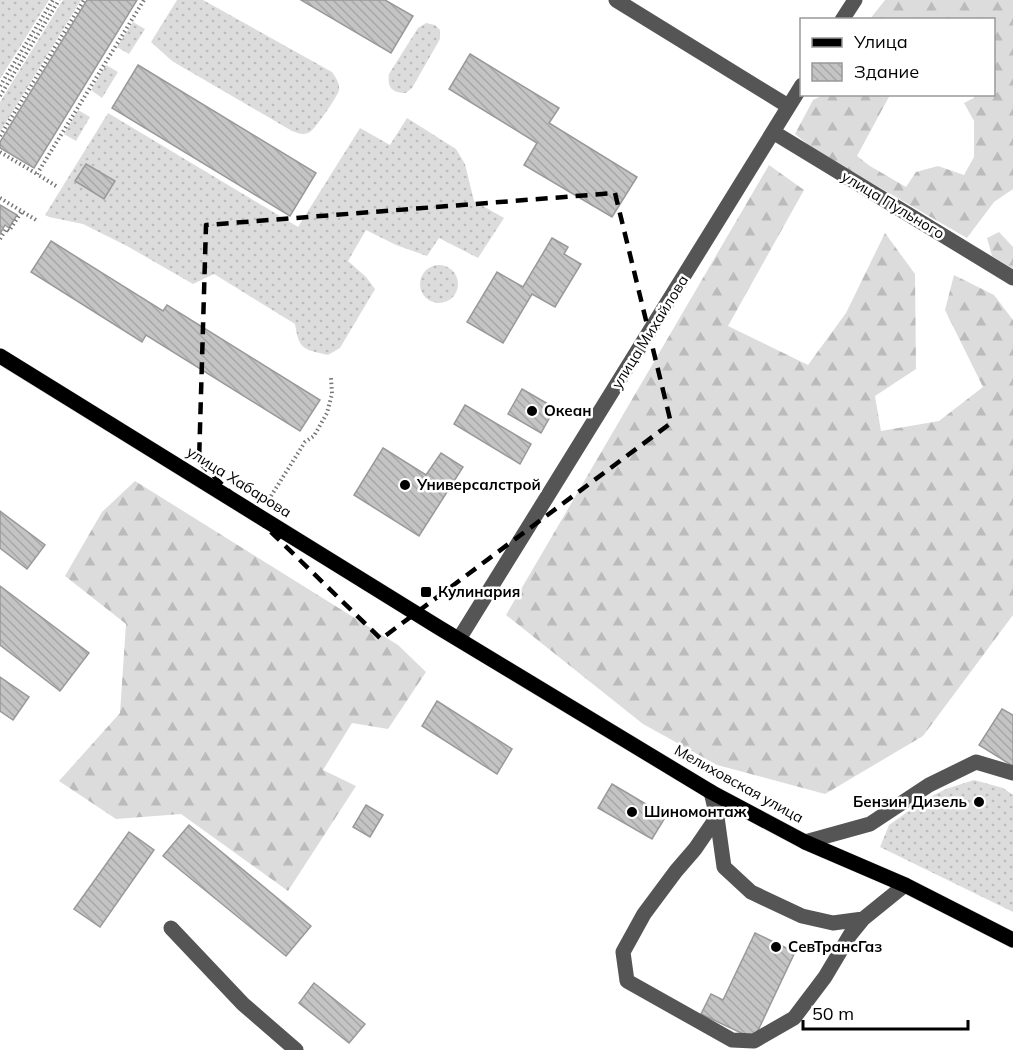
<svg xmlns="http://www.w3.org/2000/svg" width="1013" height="1050" font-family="Mulish,sans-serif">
  <defs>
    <pattern id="grass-dots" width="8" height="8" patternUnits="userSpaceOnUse" patternTransform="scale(1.5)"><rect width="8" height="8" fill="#dcdcdc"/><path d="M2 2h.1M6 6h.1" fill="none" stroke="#bbb" stroke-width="1.8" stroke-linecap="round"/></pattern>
    <pattern id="forest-firs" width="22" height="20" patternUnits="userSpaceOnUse" patternTransform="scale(1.5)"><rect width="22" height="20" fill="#dcdcdc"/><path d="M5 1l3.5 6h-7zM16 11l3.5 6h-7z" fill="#bbb"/></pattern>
    <pattern id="building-back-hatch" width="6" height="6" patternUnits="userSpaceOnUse" patternTransform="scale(1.5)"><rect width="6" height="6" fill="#c4c4c4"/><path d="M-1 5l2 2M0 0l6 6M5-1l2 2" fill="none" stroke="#a7a7a7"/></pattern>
  </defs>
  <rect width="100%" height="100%" fill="#fff"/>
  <path fill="url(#grass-dots)" d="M0 0H49L0 79Z
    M63 0H81L0 132V102Z
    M177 0H203L332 72C336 78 340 83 339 90 338 96 315 129 310 132 303 136 298 133 292 131L172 61 151 42Z
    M133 22 145 29 129 54 117 47Z
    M426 23 435 25 440 30V39L412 88 406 93C392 93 387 88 389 74L418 28Z
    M106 65 118 72 102 98 91 90Z
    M78 110 90 117 76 141 64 134Z
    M108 113 298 227 360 128 390 145 407 118 456 149 465 164 474 201 504 218 478 258 439 238 427 256 396 245 366 230 348 261 366 277 375 289 340 348 328 355C303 349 299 350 295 324L214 274 193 284 127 246 83 224 49 217 45 215Z
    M420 284a19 19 0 1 1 38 0a19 19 0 1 1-38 0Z
    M974 780 1003 788 1013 795V912L880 847 889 825 924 800 946 789Z"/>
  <path fill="url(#forest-firs)" d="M885 0H1013V189L994 202 967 238 816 151 795 134 813 100 823 95H890L857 156 870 166 906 187 916 172 938 166 964 175 974 157V121L964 103 974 98V95L994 94V20L870 19Z
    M769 165 804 190 728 326 808 365 846 313 885 233 915 274 916 369 875 396 881 431 939 421 983 387 945 310 954 275 994 295 1013 320V615L923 736 825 794 717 765 643 724 506 615Z
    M999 232 1013 247V269L992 256 987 238Z
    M135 481 398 645 426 672 388 729 352 723 323 770 356 786 288 891 181 814 116 819 59 781 120 713 126 624 65 576 102 512Z"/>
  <path fill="url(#building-back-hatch)" stroke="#999" stroke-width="1.5" d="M87 0H137L34 168 0 148V142Z
    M301 0H385L413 16 391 53Z
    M470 54 559 108 549 123 637 177 612 217 524 165 537 143 449 89Z
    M138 65 316 173 290 216 112 108Z
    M86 164 115 181 104 199 75 181Z
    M0 205 17 215 9 228 5 225 0 234Z
    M552 238 568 247 564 254 581 264 555 307 532 294 503 343 467 322 497 272 523 287Z
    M51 241 163 311 167 305 320 400 300 431 146 335 142 342 31 272Z
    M522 389 555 408 541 433 508 414Z
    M465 405 531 444 520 464 454 424Z
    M383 448 426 475 441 453 463 467 419 536 354 495Z
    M0 511 45 545 27 569 0 548Z
    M0 586 89 653 60 691 0 645Z
    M0 677 29 697 13 720 0 711Z
    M437 701 512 749 497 774 422 726Z
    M1002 709 1013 715V766L979 745Z
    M612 784 666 816 652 839 598 808Z
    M366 805 383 815 370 837 353 827Z
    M189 825 311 926 286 956 163 856Z
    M129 832 154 850 100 927 74 909Z
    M755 933 795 952 754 1039 701 1014 711 994 723 1000Z
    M314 983 365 1024 349 1043 299 1003Z"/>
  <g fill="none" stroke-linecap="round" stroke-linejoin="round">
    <g stroke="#dbdbdb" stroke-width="16">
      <path id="major" d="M0 356 438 627 711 792 805 842 905 885 1013 940"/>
    </g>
    <path stroke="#777" stroke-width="4" stroke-dasharray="1.5 3" stroke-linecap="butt" d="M0 86 53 0
      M0 96 59 0
      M0 136 84 0
      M0 152 37 174
      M56 186 37 174 144 0
      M0 198 36 220
      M0 239 6 229 9 231 22 211
      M271 496 305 442 314 436 327 413 332 394 331 378"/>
    <path stroke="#555" stroke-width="15" d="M616 0 788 106
      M842 20 855 0
      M773 132 1013 278
      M459 639 802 85
      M711 792 717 817 724 867 751 892 802 916 833 923 863 919 905 885
      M717 817 695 849 676 871 644 914 623 952 627 981 732 1040 754 1041 794 1018 825 977 850 935 863 919
      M805 842 870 824 929 785 976 762 1013 773
      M171 928 243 1004 296 1050"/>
    <use href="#major" stroke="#000" stroke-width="15"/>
  </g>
  <path fill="none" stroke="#000" stroke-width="4.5" stroke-dasharray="12 8" stroke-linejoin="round" d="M615 193 671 423 381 639 199 462 206 225Z"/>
  <g fill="#000" stroke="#fff" stroke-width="2">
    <circle cx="532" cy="411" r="6"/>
    <circle cx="405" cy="485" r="6"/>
    <rect x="420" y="586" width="12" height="12" rx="3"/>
    <circle cx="979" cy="802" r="6"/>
    <circle cx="632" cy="812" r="6"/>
    <circle cx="776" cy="947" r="6"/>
  </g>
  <g text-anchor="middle" stroke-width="5" stroke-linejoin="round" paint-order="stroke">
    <g font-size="15" fill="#000" stroke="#fff">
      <text transform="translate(893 205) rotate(31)" y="5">улица Пульного</text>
      <text transform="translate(650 332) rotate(-58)" y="5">улица Михайлова</text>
      <text transform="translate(239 482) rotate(32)" y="5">улица Хабарова</text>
      <text transform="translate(739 784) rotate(29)" y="5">Мелиховская улица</text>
    </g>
    <g font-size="15" font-weight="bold" fill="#000" stroke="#fff" text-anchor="start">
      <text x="544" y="416">Океан</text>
      <text x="417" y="490">Универсалстрой</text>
      <text x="438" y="597">Кулинария</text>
      <text x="967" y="807" text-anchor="end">Бензин Дизель</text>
      <text x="644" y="817">Шиномонтаж</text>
      <text x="788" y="952">СевТрансГаз</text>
    </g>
  </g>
  <rect x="800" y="18" width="195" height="78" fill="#ffffff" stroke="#999999" stroke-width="1.5"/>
  <rect x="812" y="38" width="30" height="9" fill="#000000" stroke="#999999" stroke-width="1.5"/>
  <text x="854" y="48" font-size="18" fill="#000000">Улица</text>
  <rect x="812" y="63" width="30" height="18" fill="url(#building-back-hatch)" stroke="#999999" stroke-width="1.5"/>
  <text x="854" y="78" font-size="18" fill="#000000">Здание</text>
  <path d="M803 1020v9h165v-9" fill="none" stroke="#000000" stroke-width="3"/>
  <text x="812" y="1020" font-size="18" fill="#000000" stroke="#ffffff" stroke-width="4.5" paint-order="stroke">50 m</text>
</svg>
